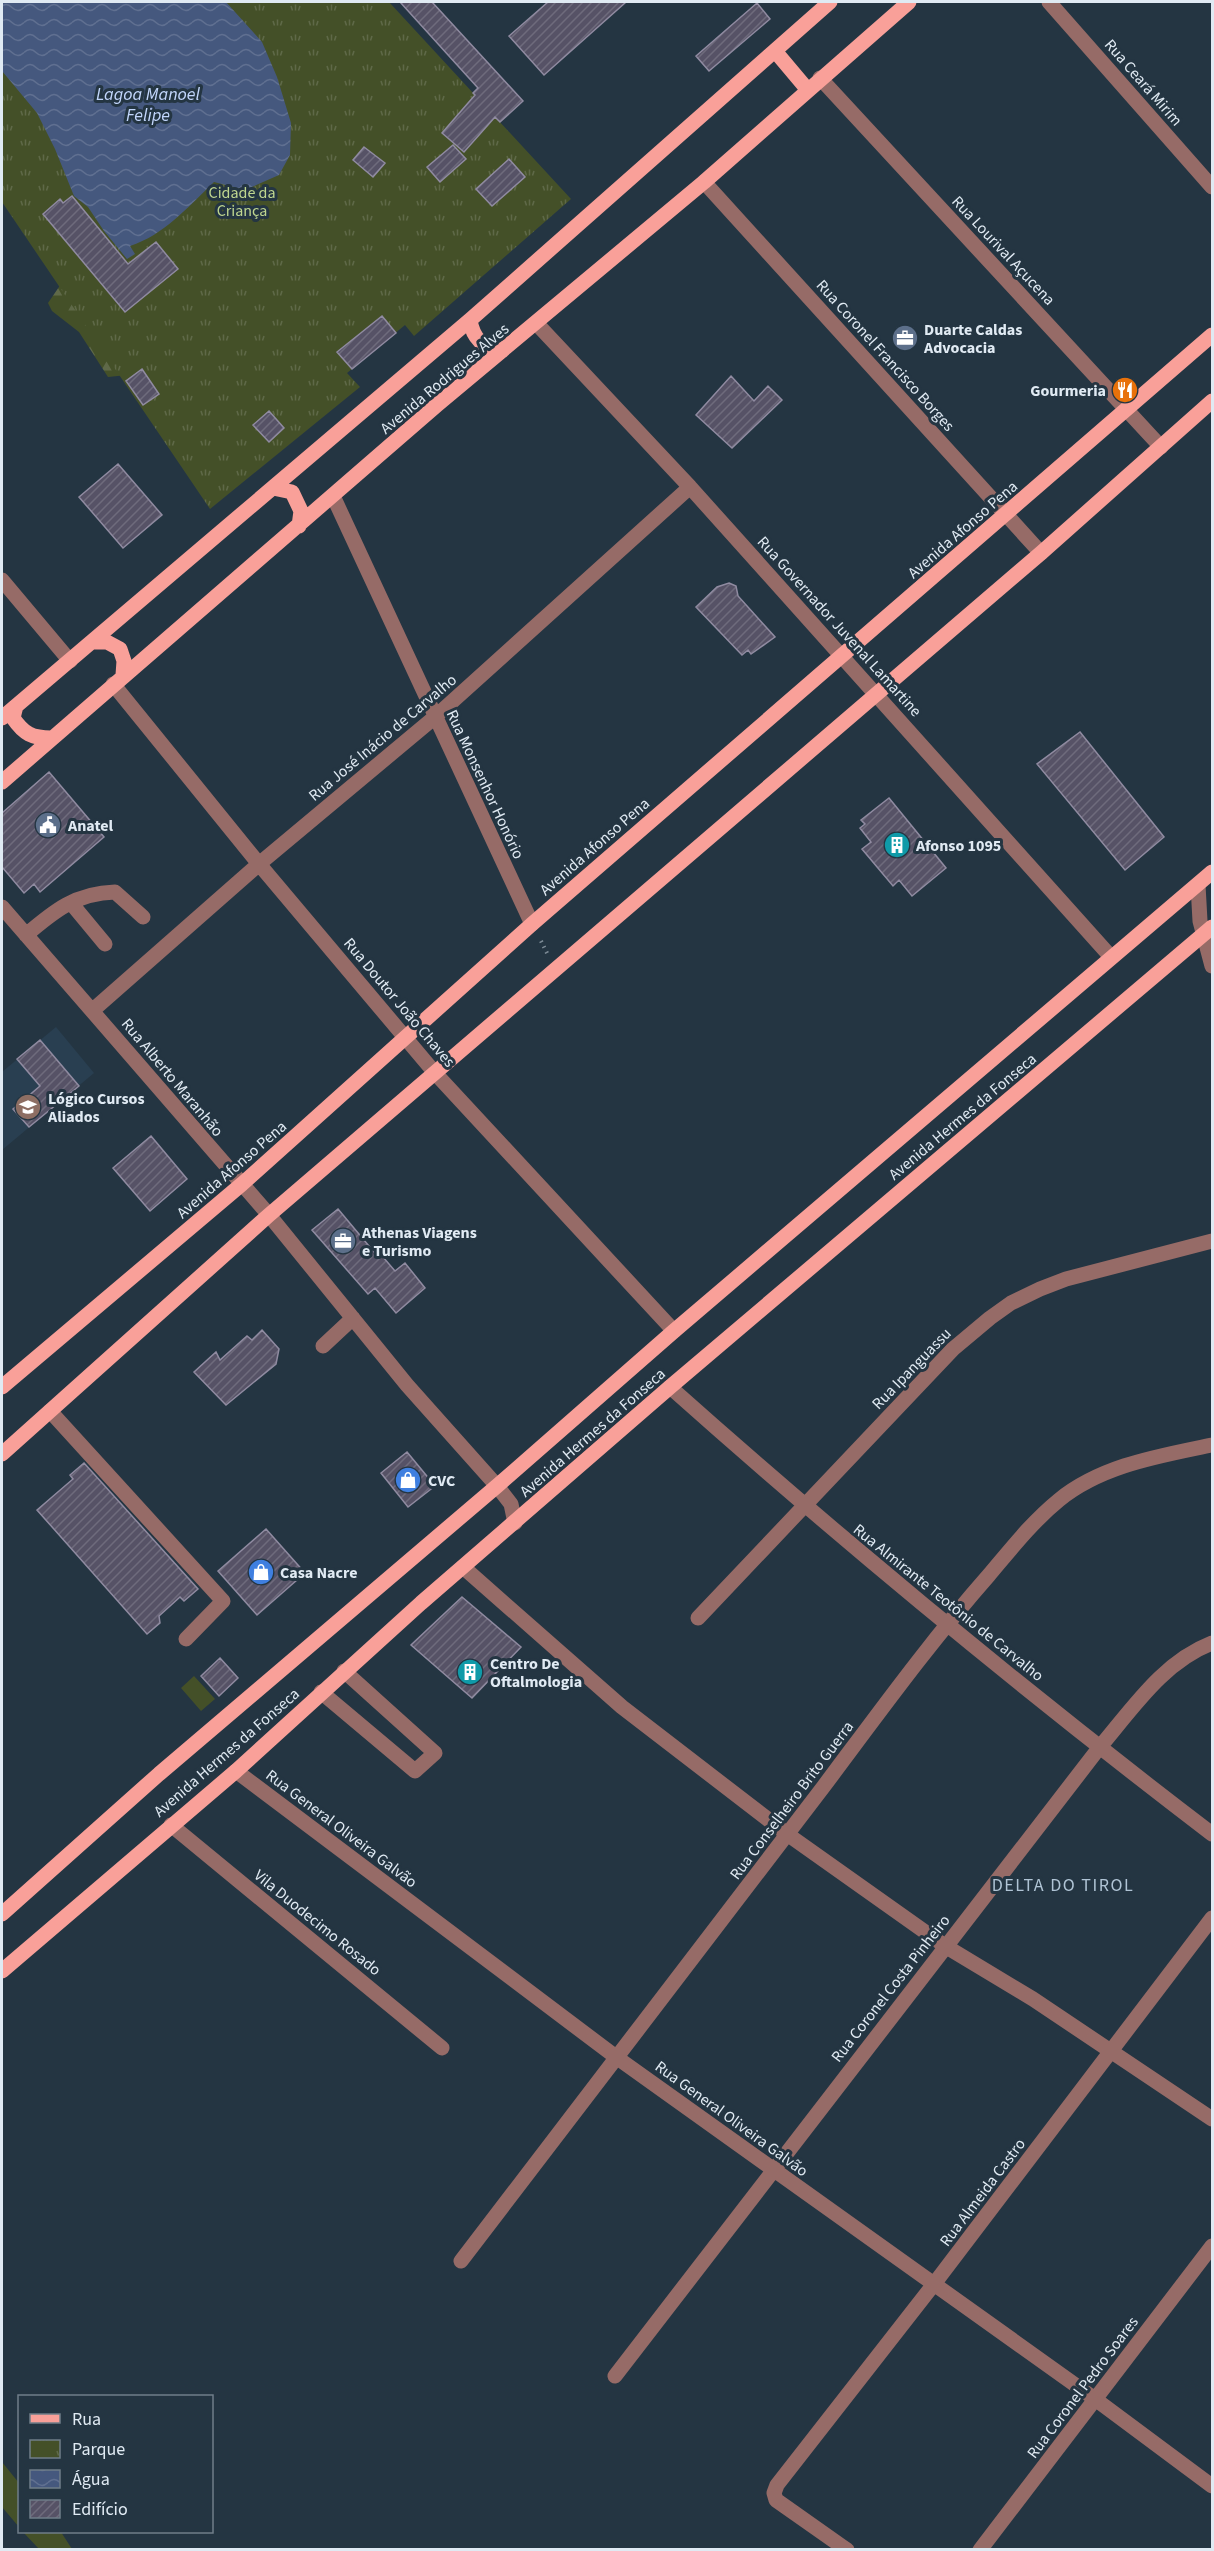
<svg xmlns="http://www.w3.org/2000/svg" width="1214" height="2551" font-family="'Source Sans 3',sans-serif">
  <defs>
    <pattern id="forest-firs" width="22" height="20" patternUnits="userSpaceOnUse" patternTransform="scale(1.5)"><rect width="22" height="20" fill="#445028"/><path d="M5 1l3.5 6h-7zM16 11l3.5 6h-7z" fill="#5f6948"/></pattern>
    <pattern id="park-tufts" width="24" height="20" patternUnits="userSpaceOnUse" patternTransform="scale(1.5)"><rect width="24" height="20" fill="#445028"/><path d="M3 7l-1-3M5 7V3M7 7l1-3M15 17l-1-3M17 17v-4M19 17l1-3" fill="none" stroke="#5f6948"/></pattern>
    <pattern id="water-waves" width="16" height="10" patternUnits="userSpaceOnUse" patternTransform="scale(1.5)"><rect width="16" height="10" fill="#45587e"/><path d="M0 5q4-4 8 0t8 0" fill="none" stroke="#607091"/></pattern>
    <pattern id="building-hatch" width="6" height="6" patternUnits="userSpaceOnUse" patternTransform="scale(1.5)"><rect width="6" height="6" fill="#565266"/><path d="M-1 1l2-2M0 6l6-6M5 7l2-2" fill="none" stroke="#6e6b7c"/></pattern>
  </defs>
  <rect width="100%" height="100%" fill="#243542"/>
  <path fill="#293f51" d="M56 1027 94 1073 2 1150V1072Z"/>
  <path fill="#445028" d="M194 1676 215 1699 201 1711 181 1688Z
    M2 2462 19 2483V2527L2 2507Z
    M23 2532H61L72 2549H39Z"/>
  <path fill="url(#forest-firs)" d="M61 284 127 375 108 377 79 332 52 311 48 303Z"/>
  <path fill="url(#park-tufts)" d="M2 2H389L571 199 414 336 405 325 347 373 360 387 210 509 2 202Z"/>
  <path fill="url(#water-waves)" d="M2 2H226L262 42 277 77 291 123 290 155 279 175 245 190 214 182C188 207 164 235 130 246L135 254 127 259 104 231 88 207 74 196 55 149 37 113 2 71Z"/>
  <path fill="url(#building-hatch)" stroke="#908ba1" stroke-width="1.5" d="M400 2H432L523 101 500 122 495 117 464 152 442 133 475 95 473 93 478 88Z
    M548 2H626L544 75 509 36Z
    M757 3 770 19 709 71 696 56Z
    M453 145 466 159 440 182 427 167Z
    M364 147 385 163 373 177 353 160Z
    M509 159 525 177 492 206 476 189Z
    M72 196 128 264 156 242 178 269 125 312 43 214 60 199 63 203Z
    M382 316 396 333 352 369 337 352Z
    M142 369 159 394 143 405 126 381Z
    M731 376 754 401 768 386 782 400 732 448 696 415Z
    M269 411 284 428 269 442 253 425Z
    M118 464 162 515 123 548 79 497Z
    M729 583 736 586 738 596 775 637 751 654 748 650 742 655 696 607 717 587Z
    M1080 732 1164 837 1125 870 1037 764Z
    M49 772 104 837 40 892 34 884 24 893 2 867V813Z
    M889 798 946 868 912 896 899 880 893 886 862 849 871 842 860 828 865 824 861 820Z
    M40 1040 79 1086 29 1127 13 1109 40 1086 17 1059Z
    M151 1136 187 1179 150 1211 113 1168Z
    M338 1209 374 1252 377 1250 395 1271 405 1263 425 1288 396 1313 375 1288 368 1294 312 1230Z
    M262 1330 279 1349 276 1364 226 1405 194 1372 216 1352 220 1360 247 1336 252 1340Z
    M407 1452 435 1486 408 1507 381 1473Z
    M84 1463 198 1589 184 1601 180 1597 159 1616 160 1623 147 1634 37 1510 73 1479 70 1475Z
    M266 1529 305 1573 257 1615 218 1571Z
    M462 1597 521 1647 472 1698 411 1645Z
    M220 1658 238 1678 219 1696 201 1676Z"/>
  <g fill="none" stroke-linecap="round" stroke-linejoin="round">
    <path stroke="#7d8b96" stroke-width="4" stroke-dasharray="1.5 4.5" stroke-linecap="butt" d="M541 941 548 955"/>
    <path stroke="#966b67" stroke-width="15" d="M1049 2 1212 187
      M820 78 1161 447
      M704 182 1041 553
      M537 324 690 487 1111 957
      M333 496 532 924
      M2 580 70 661
      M113 684 259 864 435 1073 674 1331
      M1198 885 1200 921 1212 966
      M71 903 105 944
      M2 907 269 1215 407 1385 497 1486 511 1504 515 1523
      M26 935C54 911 76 893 115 892L143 917
      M93 1010 259 864 435 717 690 487
      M323 1346 353 1318
      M670 1387C845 1543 1026 1692 1212 1834
      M50 1411 223 1601 186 1639
      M463 1567 622 1707 787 1834 945 1946 1033 1999 1212 2119
      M698 1618 953 1349 990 1318 1011 1303 1040 1289 1066 1279 1212 1241
      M321 1692 415 1771 435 1753 344 1671
      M236 1771 616 2057 1095 2399 1212 2486
      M171 1825 442 2048
      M461 2261C581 2102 704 1945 824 1786 878 1714 930 1642 989 1575 1011 1549 1032 1522 1059 1500 1102 1465 1160 1456 1212 1445
      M615 2376 1099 1748C1133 1708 1163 1662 1212 1643
      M847 2550 776 2500 774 2493 777 2485 934 2284 1212 1918
      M980 2550 1212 2246"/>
    <path stroke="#f9a099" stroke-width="15" d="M775 51 807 89
      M470 320C473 339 483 348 502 351
      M273 488 292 492 301 511 299 526
      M93 642H107L120 649 124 661 123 675
      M16 706 13 718C24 734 32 738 51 738
      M2 718 470 320 830 2
      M2 782 438 404 704 182 909 2
      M2 1387 242 1184 532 924 1212 335
      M2 1454 269 1215 1041 553 1212 401
      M2 1914 159 1774 497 1486 674 1331 1212 872
      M2 1971 236 1771 421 1603 670 1387 1212 927"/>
  </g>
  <defs>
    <g id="office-disc" transform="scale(1.35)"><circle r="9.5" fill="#5c6f8a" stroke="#243542"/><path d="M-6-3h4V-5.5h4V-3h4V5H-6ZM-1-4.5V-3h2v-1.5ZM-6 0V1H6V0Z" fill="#fff"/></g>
    <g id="restaurant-disc" transform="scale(1.35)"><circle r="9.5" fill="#e8710a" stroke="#243542"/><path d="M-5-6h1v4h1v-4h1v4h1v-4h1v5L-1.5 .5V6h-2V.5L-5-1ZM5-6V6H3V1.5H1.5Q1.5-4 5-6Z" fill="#fff"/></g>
    <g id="civic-disc" transform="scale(1.35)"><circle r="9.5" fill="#5c6f8a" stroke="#243542"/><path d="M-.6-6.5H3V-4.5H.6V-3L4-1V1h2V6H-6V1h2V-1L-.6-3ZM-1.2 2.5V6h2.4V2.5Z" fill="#fff"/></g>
    <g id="building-disc" transform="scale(1.35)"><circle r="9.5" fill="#0f9aa8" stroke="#243542"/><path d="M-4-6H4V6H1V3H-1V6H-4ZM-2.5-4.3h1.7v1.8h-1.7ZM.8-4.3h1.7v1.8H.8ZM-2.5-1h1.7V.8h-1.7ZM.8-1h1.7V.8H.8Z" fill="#fff"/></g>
    <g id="school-disc" transform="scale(1.35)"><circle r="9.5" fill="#8d6e63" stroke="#243542"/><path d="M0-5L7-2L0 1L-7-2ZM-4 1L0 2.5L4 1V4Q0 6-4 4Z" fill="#fff"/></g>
    <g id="shop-disc" transform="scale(1.35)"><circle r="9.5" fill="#3f7fe0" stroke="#243542"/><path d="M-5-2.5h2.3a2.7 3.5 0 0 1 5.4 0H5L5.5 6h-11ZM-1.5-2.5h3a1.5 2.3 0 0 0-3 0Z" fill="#fff"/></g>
  </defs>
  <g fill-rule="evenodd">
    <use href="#office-disc" x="905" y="338"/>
    <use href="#restaurant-disc" x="1125" y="390"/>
    <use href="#civic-disc" x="48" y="825"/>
    <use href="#building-disc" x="897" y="845"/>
    <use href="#school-disc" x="28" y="1107"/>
    <use href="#office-disc" x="343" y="1241"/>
    <use href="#shop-disc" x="408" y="1480"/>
    <use href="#shop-disc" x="261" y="1572"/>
    <use href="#building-disc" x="470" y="1672"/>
  </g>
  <g text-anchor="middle" stroke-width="6" stroke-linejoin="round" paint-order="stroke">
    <g font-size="16" fill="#e0eaf3" stroke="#243542">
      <text transform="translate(1144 82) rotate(49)" y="6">Rua Ceará Mirim</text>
      <text transform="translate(1004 250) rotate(47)" y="6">Rua Lourival Açucena</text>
      <text transform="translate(886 355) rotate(48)" y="6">Rua Coronel Francisco Borges</text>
      <text transform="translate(444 378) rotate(-40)" y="6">Avenida Rodrigues Alves</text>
      <text transform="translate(962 529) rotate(-41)" y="6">Avenida Afonso Pena</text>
      <text transform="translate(840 626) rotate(48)" y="6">Rua Governador Juvenal Lamartine</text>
      <text transform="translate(382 737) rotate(-40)" y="6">Rua José Inácio de Carvalho</text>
      <text transform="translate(486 784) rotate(65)" y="6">Rua Monsenhor Honório</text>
      <text transform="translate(594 846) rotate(-41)" y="6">Avenida Afonso Pena</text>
      <text transform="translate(400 1002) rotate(50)" y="6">Rua Doutor João Chaves</text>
      <text transform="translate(173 1077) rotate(50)" y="6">Rua Alberto Maranhão</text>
      <text transform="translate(962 1116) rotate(-40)" y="6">Avenida Hermes da Fonseca</text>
      <text transform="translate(231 1169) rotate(-41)" y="6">Avenida Afonso Pena</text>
      <text transform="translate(911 1368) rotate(-46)" y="6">Rua Ipanguassu</text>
      <text transform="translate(592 1432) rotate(-41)" y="6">Avenida Hermes da Fonseca</text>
      <text transform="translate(949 1602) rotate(39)" y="6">Rua Almirante Teotônio de Carvalho</text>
      <text transform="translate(226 1752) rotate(-41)" y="6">Avenida Hermes da Fonseca</text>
      <text transform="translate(791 1800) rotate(-53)" y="6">Rua Conselheiro Brito Guerra</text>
      <text transform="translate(342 1828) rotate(37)" y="6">Rua General Oliveira Galvão</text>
      <text transform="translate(318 1922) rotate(39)" y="6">Vila Duodecimo Rosado</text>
      <text transform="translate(890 1988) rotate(-52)" y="6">Rua Coronel Costa Pinheiro</text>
      <text transform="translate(732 2118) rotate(36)" y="6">Rua General Oliveira Galvão</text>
      <text transform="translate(982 2192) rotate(-53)" y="6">Rua Almeida Castro</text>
      <text transform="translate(1082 2387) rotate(-53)" y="6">Rua Coronel Pedro Soares</text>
    </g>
    <g font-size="16" fill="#bfd68f" stroke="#243542">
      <text x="242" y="198">Cidade da<tspan x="242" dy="18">Criança</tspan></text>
    </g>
    <g font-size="16" font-weight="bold" fill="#e0eaf3" stroke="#243542" text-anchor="start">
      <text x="924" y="335">Duarte Caldas<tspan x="924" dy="18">Advocacia</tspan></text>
      <text x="1106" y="396" text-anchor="end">Gourmeria</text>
      <text x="68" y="831">Anatel</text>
      <text x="916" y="851">Afonso 1095</text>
      <text x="48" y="1104">Lógico Cursos<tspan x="48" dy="18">Aliados</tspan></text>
      <text x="362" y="1238">Athenas Viagens<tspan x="362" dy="18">e Turismo</tspan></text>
      <text x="428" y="1486">CVC</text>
      <text x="280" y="1578">Casa Nacre</text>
      <text x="490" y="1669">Centro De<tspan x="490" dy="18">Oftalmologia</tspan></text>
    </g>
    <g font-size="18" font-style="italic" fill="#c3d7fd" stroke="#243542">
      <text x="148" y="100">Lagoa Manoel<tspan x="148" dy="21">Felipe</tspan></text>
    </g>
    <g font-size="18" letter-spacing="1.5" fill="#b0c4d5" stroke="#243542">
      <text x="1063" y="1891">DELTA DO TIROL</text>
    </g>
  </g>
  <rect width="1214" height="2551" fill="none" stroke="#e0eaf3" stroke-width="6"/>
  <rect x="18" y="2395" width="195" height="138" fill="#243542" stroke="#6f7d89" stroke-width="1.5"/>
  <rect x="30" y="2414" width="30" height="9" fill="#f9a099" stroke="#6f7d89" stroke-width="1.5"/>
  <text x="72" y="2425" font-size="18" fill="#e0eaf3">Rua</text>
  <rect x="30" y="2440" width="30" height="18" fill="url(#park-tufts)" stroke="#6f7d89" stroke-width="1.5"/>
  <text x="72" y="2455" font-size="18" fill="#e0eaf3">Parque</text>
  <rect x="30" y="2470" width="30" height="18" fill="url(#water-waves)" stroke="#6f7d89" stroke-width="1.5"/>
  <text x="72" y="2485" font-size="18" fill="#e0eaf3">Água</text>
  <rect x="30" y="2500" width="30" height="18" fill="url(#building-hatch)" stroke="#6f7d89" stroke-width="1.5"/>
  <text x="72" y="2515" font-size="18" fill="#e0eaf3">Edifício</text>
</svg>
